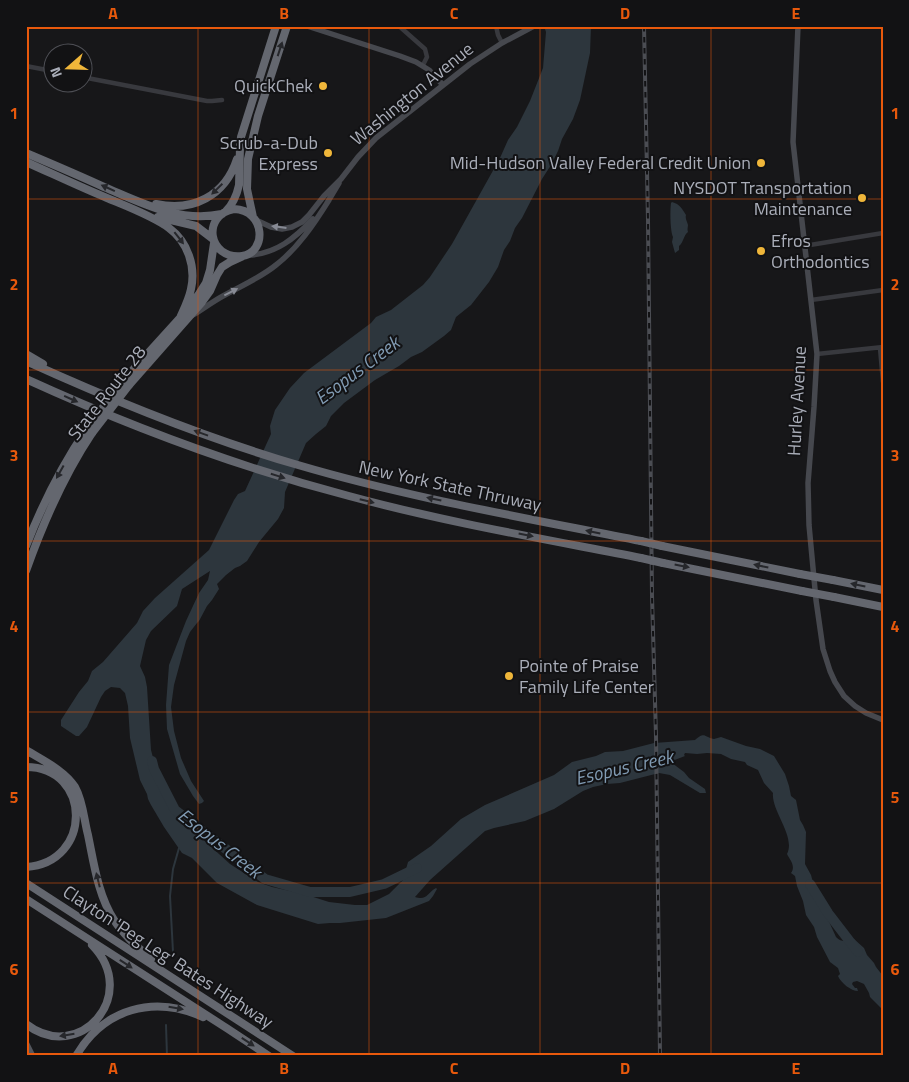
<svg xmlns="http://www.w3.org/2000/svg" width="909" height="1082" font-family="'Titillium Web',sans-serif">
  <rect width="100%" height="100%" fill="#171719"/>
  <path fill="#2d363d" d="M544 26H591L590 53 580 100 573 119 562 139 558 151 551 165 542 179 522 218 515 228 510 241 504 250 498 267 489 282 471 305 456 317 451 330 444 336 422 352 411 357 399 366 375 380 344 403 331 416 326 426 316 434 306 443 285 492 284 508 278 519 259 542 247 561 240 566 235 568 226 575 217 584 219 589 212 600 207 606 199 621 197 623 190 632 186 641 174 685 171 707 174 731 181 758 191 781 204 801 202 803 199 804 193 796 180 774 167 729 166 705 169 665 186 621 199 593 208 580 210 571 182 589 177 606 151 631 146 640 140 666 145 677 147 687 151 750 157 773 165 793 186 824 230 864 258 882 272 887 304 894 329 902 355 905H367L389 894 403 880 408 862 431 846 461 819 485 805 554 775 572 762 596 756 605 752 623 751 654 743 695 740C705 731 704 737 714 739L721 737 746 746 760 749 774 756 785 774 789 786 791 796 796 800 800 820 803 825 806 832 805 864 811 875 817 898 826 915 836 937C842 943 847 941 854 939L864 948 867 955 874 963 876 967 883 976V1010L870 997 869 993 864 984 857 981 853 982 852 984 855 988H857L858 991C851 991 841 983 838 976L840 974 838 968 830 962 817 937 814 927 806 915 803 901 797 886 795 876 791 873C796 866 790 860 787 854 796 836 771 811 773 793L764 783 758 770 747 765 745 762 731 759 721 754 707 753 697 754 685 753 684 755 685 756 672 761V763L684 772 689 778 705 789 706 793H700L670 775 659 773 620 783 607 784 593 787 583 791 554 809 525 821 494 828 485 831 430 880 415 897C427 901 427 893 436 888L437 889 433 896 429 901 386 918 340 923H330L318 924 257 905 217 883 192 858 182 853 164 827 151 805 148 799 147 794 140 780 130 738 128 706 125 693 120 688 111 687 105 691 101 697 87 727 79 736H76L61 726V720L79 692 88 681 92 671 103 662 137 623 143 611 155 598 209 550 234 500 238 494 245 491 271 434 270 426 275 410 290 388 304 373 371 323 376 317 391 310 423 285 430 277 452 244 500 158 508 140 517 127 530 101 543 68 546 32Z
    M672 202C680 204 682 209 686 215 685 219 687 221 688 225 688 227 687 229 688 232 683 236 684 242 679 246V250L675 253 672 242 673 237C670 230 670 210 671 203Z"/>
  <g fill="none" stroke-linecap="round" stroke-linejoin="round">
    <path stroke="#2d363d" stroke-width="2" d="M173 952 170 896 173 869 179 848
      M166 1025 167 1056"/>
    <path stroke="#2d363d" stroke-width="10" d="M152 761 154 769 175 810 265 879 310 892H350L384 884 417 868
      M810 884 828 913 858 952"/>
    <path stroke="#38393e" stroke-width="4.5" d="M399 26 425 49 427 57 423 65
      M496 26 498 35 502 43
      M26 66 52 71
      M82 77 207 101H212L222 100
      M804 246 883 233
      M811 300 883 290
      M880 348 883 382
      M817 354 883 347"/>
    <path stroke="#46484e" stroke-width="5.5" d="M307 26 400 56 416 62 429 70 443 85
      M798 26 793 142 817 354 814 407 808 483 809 525 816 600 823 649 830 671 835 682 844 696 855 706 866 713 883 720
      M327 203 339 183
      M256 220 271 227 282 229 292 227 302 222 309 215 324 196 341 179 358 157 376 138 470 64 502 43 534 26
      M249 255C276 254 295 238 313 219
      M193 315C203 309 212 302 223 296 241 286 260 278 276 265 298 248 314 224 329 200"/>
    <path stroke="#54565d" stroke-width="7" d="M26 1044 32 1056"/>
    <path stroke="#64676f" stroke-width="8" d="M26 153C52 164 78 175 104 187 142 203 179 223 222 214
      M26 162C53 174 80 187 107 198 126 206 153 216 169 228 188 242 196 267 191 289 189 299 184 309 180 318
      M156 204C193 212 225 196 237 159
      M234 209C266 210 267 253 242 256 208 260 201 215 234 209Z
      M226 211C233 204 237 194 239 185L240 147 241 137 276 26
      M158 217 196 226 213 239
      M253 217 247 189 248 159 258 116 287 26
      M26 354 43 364
      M26 361C114 401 205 438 298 465 410 498 526 518 641 541
      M26 379C131 427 238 467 349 496 445 522 544 539 641 558
      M122 382 180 318 199 294 206 283 210 270 214 243
      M129 385 202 302 210 291 217 275 222 267 230 262 243 256
      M26 546C42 505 61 467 86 430
      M662 546 800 574
      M663 563 802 591
      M26 571C43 523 64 475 92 433
      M833 580 883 590
      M834 597 883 607
      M26 750C42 760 64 770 75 787 83 801 84 820 88 835 94 864 98 895 114 920 124 935 137 947 151 959
      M26 767C92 767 93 863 26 867
      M26 883 293 1056
      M26 899 228 1029
      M26 1024C79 1065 141 995 92 945
      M225 1027 269 1056
      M76 1056C104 1008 154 995 203 1017"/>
    <g stroke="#4b4d53" stroke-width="4">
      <path id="rail" d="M644 26 648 220 652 596 656 736 660 1056"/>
    </g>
    <use href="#rail" stroke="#121214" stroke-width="2" stroke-dasharray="5.5" stroke-linecap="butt"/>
    <path stroke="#64676f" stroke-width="8" d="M86 430 122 382
      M92 433 129 385
      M641 541 662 546
      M641 558 663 563
      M800 574 833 580
      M802 591 834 597"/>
  </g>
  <defs><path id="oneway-solid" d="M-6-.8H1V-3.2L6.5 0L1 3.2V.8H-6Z" transform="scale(1.25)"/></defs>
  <g fill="#26272b">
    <use href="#oneway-solid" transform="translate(280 49) rotate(-72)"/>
    <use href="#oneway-solid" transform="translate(108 188) rotate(-156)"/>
    <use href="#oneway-solid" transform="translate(217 189) rotate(136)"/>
    <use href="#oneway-solid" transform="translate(179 238) rotate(52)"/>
    <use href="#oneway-solid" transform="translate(71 399) rotate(24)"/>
    <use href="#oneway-solid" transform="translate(201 433) rotate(-160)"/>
    <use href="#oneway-solid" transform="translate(60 472) rotate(119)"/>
    <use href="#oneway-solid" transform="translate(278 476) rotate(17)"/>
    <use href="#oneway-solid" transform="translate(434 499) rotate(-168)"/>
    <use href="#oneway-solid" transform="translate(367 501) rotate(14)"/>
    <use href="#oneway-solid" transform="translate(593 532) rotate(-168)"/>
    <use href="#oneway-solid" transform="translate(526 535) rotate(11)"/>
    <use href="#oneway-solid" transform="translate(682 566) rotate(11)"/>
    <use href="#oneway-solid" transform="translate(761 566) rotate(-168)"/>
    <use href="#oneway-solid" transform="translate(858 585) rotate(-168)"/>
    <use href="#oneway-solid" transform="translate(98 880) rotate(-104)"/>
    <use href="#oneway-solid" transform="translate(126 964) rotate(33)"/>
    <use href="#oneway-solid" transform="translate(176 1008) rotate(10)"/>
    <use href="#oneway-solid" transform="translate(67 1035) rotate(171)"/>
    <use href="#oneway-solid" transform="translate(248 1042) rotate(33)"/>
  </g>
  <g fill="#878a94">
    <use href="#oneway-solid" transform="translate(279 227) rotate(-173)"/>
    <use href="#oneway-solid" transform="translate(231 292) rotate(-27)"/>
  </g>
  <path fill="none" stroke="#e8590c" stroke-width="1" stroke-opacity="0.55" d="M198 26V1056M369 26V1056M540 26V1056M711 26V1056M26 199H883M26 370H883M26 541H883M26 712H883M26 883H883"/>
  <g fill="#efb63a" stroke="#121214" stroke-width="2">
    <circle cx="323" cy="86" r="5"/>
    <circle cx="328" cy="153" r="5"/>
    <circle cx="761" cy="163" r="5"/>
    <circle cx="862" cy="198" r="5"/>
    <circle cx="761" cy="251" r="5"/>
    <circle cx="509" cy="676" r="5"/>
  </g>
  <g text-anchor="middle" stroke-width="4" stroke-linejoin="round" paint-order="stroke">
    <g font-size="18" fill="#aaaeb9" stroke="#121214" text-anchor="end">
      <text x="313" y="92">QuickChek</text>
      <text x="318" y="149">Scrub-a-Dub<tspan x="318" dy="21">Express</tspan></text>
      <text x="751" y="169">Mid-Hudson Valley Federal Credit Union</text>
      <text x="852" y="194">NYSDOT Transportation<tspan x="852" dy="21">Maintenance</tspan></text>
      <text x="771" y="247" text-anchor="start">Efros<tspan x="771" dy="21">Orthodontics</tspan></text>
      <text x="519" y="672" text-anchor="start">Pointe of Praise<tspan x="519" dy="21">Family Life Center</tspan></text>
    </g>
    <g font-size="18" fill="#aaaeb9" stroke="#121214">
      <text transform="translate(412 94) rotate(-39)" y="6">Washington Avenue</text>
      <text transform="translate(107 393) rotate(-52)" y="6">State Route 28</text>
      <text transform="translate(797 401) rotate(-87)" y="6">Hurley Avenue</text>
      <text transform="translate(450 486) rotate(12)" y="6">New York State Thruway</text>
      <text transform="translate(168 957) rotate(33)" y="6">Clayton 'Peg Leg' Bates Highway</text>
    </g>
    <g font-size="19" font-style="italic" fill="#819bb3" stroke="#121214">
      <text transform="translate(357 370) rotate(-37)" y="7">Esopus Creek</text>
      <text transform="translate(624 767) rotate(-13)" y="7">Esopus Creek</text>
      <text transform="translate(220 843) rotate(38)" y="7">Esopus Creek</text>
    </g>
  </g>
  <rect width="909" height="1082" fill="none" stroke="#121214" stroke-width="55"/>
  <g transform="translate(68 68) rotate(250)"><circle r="24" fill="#121214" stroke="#4f5056"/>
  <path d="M0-4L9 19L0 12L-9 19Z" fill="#efb63a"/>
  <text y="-8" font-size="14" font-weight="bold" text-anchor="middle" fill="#aaaeb9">N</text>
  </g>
  <rect x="28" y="28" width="854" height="1026" fill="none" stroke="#e8590c" stroke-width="2"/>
  <g font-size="16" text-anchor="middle" font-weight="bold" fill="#e8590c">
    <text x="113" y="19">A</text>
    <text x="284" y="19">B</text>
    <text x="454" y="19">C</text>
    <text x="625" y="19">D</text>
    <text x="796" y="19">E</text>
    <text x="14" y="119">1</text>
    <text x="895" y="119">1</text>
    <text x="14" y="290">2</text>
    <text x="895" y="290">2</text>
    <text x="14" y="461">3</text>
    <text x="895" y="461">3</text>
    <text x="14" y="632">4</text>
    <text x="895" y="632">4</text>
    <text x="14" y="803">5</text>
    <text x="895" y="803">5</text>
    <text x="14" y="975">6</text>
    <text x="895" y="975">6</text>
    <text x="113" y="1074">A</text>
    <text x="284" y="1074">B</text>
    <text x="454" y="1074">C</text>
    <text x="625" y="1074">D</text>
    <text x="796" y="1074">E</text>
  </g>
</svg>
